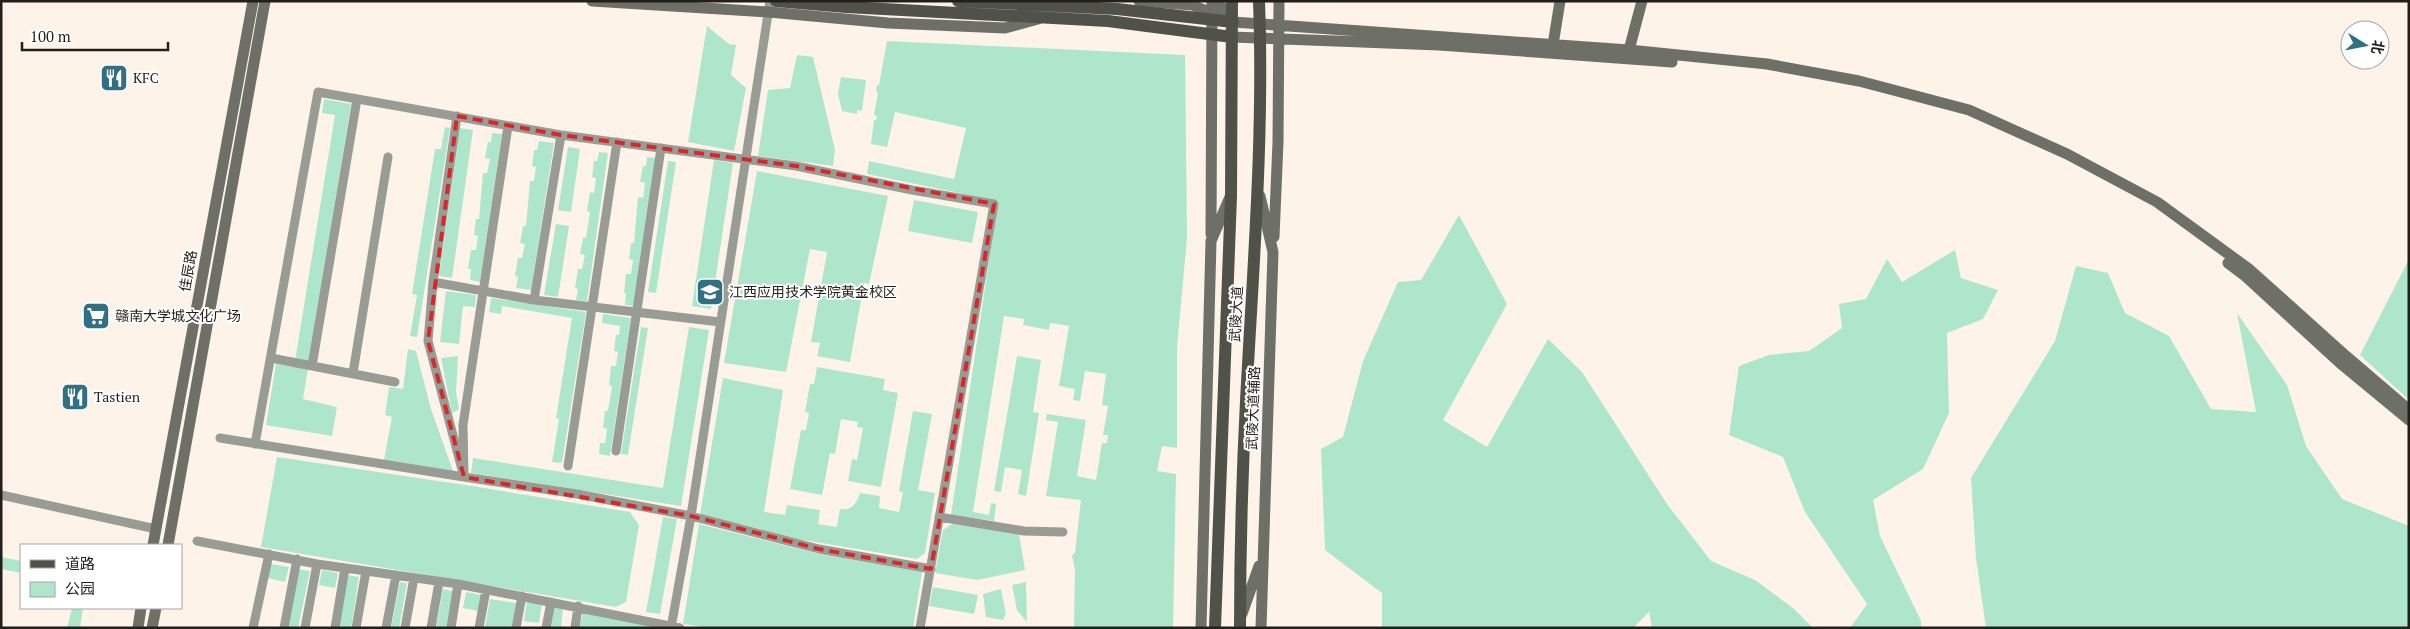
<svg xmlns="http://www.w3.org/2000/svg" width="2410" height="629" font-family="'PT Serif','Noto Sans SC',serif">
  <rect width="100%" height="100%" fill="#fef3e9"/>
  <path fill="#aee6cc" d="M707 26 729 44 736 45 731 75 746 88 734 151 688 142Z
    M887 41 1185 55 1187 238 1177 347V448L1162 446 1157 471 1176 474 1173 628 1074 627 1075 571 1072 555 1075 553 1081 500 1046 496 1058 422 1046 420 1047 414 1086 420 1077 476 1096 480 1102 443H1107L1108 435H1103L1108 406 1102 405 1106 374 1085 371 1080 401 1073 400 1075 389 1059 386 1069 326 1050 323 1049 330 1023 325 1024 319 1004 316 973 512 989 515 991 503 996 504 994 521 951 515 998 201 867 174 869 161 954 179 966 128 895 112 887 147 871 144 874 120H876L877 116 874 115 878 93 876 92 877 85H879Z
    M797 55 813 57 835 150 833 166 758 156 768 90 790 88Z
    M841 77 866 80 862 111 857 110V114L842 111 838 94Z
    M324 99 351 104 303 399 337 407 332 436 266 425 276 364 294 367 335 115 322 113Z
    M445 127 450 128 417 337 410 336 417 295 412 294 435 149H441Z
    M460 128 473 130 452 278 439 276Z
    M492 133 502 134 480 282 470 280 471 269H468L471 250H476L478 236 474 235 476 219H479L483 173H487L490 159 485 158 488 142H491Z
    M539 141 554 143 531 290 516 288 518 277 515 276 518 258H522L525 244 520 243 523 226H526L530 181H534L536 167 532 166 534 150H537Z
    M568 147 580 149 571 212 558 210Z
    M599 152 608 153 587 301 576 300 578 289 575 288 578 269H582L585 255 580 254 583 238H586L590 212 587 211 590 192 594 193 596 178 592 177 594 161H597Z
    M647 157 657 158 635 306 625 305 626 293H624L626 274H631L633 260 629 259 631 243H634L638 197 643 198 645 183 640 182 643 166H646Z
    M714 160 733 163 711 309 692 306Z
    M668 161 676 162 656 293 648 292Z
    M757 171 888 196 869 284 864 283 850 362 817 356 820 343 811 342 827 252 810 249 786 372 724 363Z
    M914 200 978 212 972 243 908 231Z
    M1459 215 1507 304 1443 420 1487 447 1548 339 1582 372 1667 504 1711 561 1755 580 1794 609 1813 628H1652L1649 612 1633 628H1382V593L1325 550 1321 449 1343 437 1363 361 1398 282 1421 280Z
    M556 224 569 226 558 297 544 295Z
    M1955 250 1961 278 1998 290 1983 319 1947 333 1949 413 1923 469 1873 500 1880 536 1921 621V628H1850L1867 604 1805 512 1783 457 1729 435 1739 366 1769 355 1809 351 1842 328 1839 304 1866 299 1887 259 1902 282Z
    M2409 259V400L2360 355Z
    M2076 266 2108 273 2125 313 2169 336 2211 409 2256 412 2237 313 2287 385 2306 446 2342 499 2409 526V628H1986L1976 558 1971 478 2055 341Z
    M446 291 476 295 475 307 463 306 459 344 440 342Z
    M491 298 586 312 562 463 552 462 559 419 556 418 572 318 502 306 501 314 489 312Z
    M603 314 631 318 610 456 599 454 600 443H605L607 429 603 428 605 411H608L612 386 609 385 611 366H616L618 352 614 351 616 335H619L620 326 602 323Z
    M641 327 648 328 628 455 621 454Z
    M689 327 709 330 681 506 471 473 473 458 663 488Z
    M408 349 416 351 431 409 453 471 384 460 392 417 385 415 389 387 403 389Z
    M458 356 456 392 459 409 452 413 441 358Z
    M1017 356 1041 360 1033 412 1039 413 1026 496 1018 494 1022 470 1005 467 1001 492 994 491Z
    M817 367 885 379 883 390 898 393 881 487 848 481 852 459 857 460 863 428 857 427 858 422 841 419 835 454 830 453 822 495 790 489 801 430H806L809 413 805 412 810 384H814Z
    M723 378 783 390 764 512 785 515 787 505 820 510 818 524 837 527 840 509C852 511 857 503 860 493L880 496 879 508 899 512 903 492 899 491 913 411 932 414 918 490 935 493 925 553 917 559 768 534 761 529 700 515Z
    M277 457 472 486 630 512 639 525 626 602 616 607 261 547Z
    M663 517 677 519 660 614 646 612Z
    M699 524 819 554 922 572 913 628H712L683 624Z
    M952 524 1019 534 1025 570 977 580 935 573 943 530Z
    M1 557 21 561V573L1 569Z
    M270 564 289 567 285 582 268 578Z
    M298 569 310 571 298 628H288Z
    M322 570 338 573 335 588 319 585Z
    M347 575 359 577 351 628H339Z
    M400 582 407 583 399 628H391Z
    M1026 582 1027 622 1017 610 1012 585Z
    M933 587 978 595 974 614 929 606Z
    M443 589 453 591 447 628H436Z
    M1001 589 1006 614 1003 620 986 617 983 594Z
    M466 592 481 595 478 611 463 608Z
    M490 599 516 603 512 628H485Z
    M527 601 542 604 539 623 524 621Z
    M553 607 563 609 561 628H550Z
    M72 608H83L80 628H67Z
    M583 612 651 625 653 628H579Z"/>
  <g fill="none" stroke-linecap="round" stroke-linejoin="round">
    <path stroke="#999b95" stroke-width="9" d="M457 116 433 282 428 341 464 477 577 494 691 516 819 549 931 569
      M433 282 534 300 720 322
      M534 300 561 135
      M271 358 395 382
      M312 366 357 99
      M353 373 388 157
      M220 438 464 477 463 425 508 126
      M255 444 318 92 561 135 796 166 912 190 994 204 920 628
      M616 451 661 148
      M568 466 617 142
      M1 495 156 529
      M939 517 1024 531 1063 532
      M197 541 317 564 458 584 680 628
      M253 628 269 554
      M284 628 297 559
      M305 628 317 564
      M335 628 345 568
      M356 628 366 571
      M386 628 396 575
      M405 628 414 578
      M431 628 439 582
      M451 628 458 584
      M479 628 486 590
      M516 628 522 596
      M546 628 551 602
      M575 628 578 606
      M671 628 691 516 770 1"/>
    <path stroke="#6e7068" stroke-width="11" d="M592 1 769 12 888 23 1005 28 1038 19
      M1139 1 1192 5 1233 22 1629 50 1767 64 1859 81 1969 110 2067 154 2157 202 2249 269 2346 356 2409 410
      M1217 1 1233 22
      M1232 37 1439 45 1672 62
      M1553 45 1560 1
      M1629 50 1642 1
      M1260 196 1273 252 1261 628
      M1211 234 1212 1
      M1274 237 1278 142 1279 1
      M2228 263 2244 275 2340 363 2409 420
      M153 545 253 1
      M168 545 265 1
      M1242 614 1259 566
      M138 628 141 608
      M152 628 156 608
      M1201 628 1211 241 1230 197"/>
    <path stroke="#505249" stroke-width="12" d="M776 1 846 7 1108 21 1232 37
      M958 1 1117 9 1233 22
      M1215 628 1231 196 1232 1
      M1240 628C1240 552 1242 477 1246 401 1253 268 1264 135 1259 1"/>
  </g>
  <path fill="none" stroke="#d62828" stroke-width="4" stroke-dasharray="10 6" stroke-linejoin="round" d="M457 116 561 135 796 166 994 204 931 569 819 549 691 516 464 477 428 341Z"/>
  <defs>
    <g id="restaurant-square" transform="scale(1.4375)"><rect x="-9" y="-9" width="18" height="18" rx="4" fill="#2f7083" stroke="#fff"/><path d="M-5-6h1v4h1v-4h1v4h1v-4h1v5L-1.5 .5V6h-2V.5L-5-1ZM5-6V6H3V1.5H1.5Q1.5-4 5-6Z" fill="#fff"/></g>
    <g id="university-square" transform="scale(1.4375)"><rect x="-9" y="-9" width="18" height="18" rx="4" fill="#2f7083" stroke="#fff"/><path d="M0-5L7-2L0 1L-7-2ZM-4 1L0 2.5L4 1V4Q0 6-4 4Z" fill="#fff"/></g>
    <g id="supermarket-square" transform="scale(1.4375)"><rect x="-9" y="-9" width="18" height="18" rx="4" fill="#2f7083" stroke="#fff"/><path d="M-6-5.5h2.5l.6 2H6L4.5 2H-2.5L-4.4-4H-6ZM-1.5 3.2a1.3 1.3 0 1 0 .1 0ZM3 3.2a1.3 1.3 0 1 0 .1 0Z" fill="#fff"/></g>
  </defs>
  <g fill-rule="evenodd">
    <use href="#restaurant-square" x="114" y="78"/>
    <use href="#university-square" x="710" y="292"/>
    <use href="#supermarket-square" x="96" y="316"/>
    <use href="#restaurant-square" x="75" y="397"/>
  </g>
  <g text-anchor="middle" stroke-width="4" stroke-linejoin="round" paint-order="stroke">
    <g font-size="14" fill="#221e1b" stroke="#fff" text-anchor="start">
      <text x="133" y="83">KFC</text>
      <text x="729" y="297">江西应用技术学院黄金校区</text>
      <text x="115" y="321">赣南大学城文化广场</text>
      <text x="94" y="402">Tastien</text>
    </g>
    <g font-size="14" fill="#221e1b" stroke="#fff">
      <text transform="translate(188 271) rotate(-80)" y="5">佳辰路</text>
      <text transform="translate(1236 314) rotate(-87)" y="5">武陵大道</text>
      <text transform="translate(1253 408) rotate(-88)" y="5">武陵大道辅路</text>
    </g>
  </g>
  <rect width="2410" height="629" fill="none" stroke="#221e1b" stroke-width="5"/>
  <rect x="20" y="544" width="162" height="65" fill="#ffffff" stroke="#a7a5a4"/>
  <rect x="30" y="560" width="25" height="8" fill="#505249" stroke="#a7a5a4"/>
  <text x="65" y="569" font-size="15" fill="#221e1b">道路</text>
  <rect x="30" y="582" width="25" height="15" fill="#aee6cc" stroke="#a7a5a4"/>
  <text x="65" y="594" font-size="15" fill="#221e1b">公园</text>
  <g transform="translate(2365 45) rotate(100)"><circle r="24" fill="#ffffff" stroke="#a7a5a4"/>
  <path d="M0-4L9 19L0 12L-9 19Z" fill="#2f7083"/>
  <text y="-8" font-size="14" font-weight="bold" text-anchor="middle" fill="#221e1b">北</text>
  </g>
  <path d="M22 42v8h146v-8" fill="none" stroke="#221e1b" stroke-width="2.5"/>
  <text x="30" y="42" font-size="15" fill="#221e1b" stroke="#ffffff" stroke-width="4" paint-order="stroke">100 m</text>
</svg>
